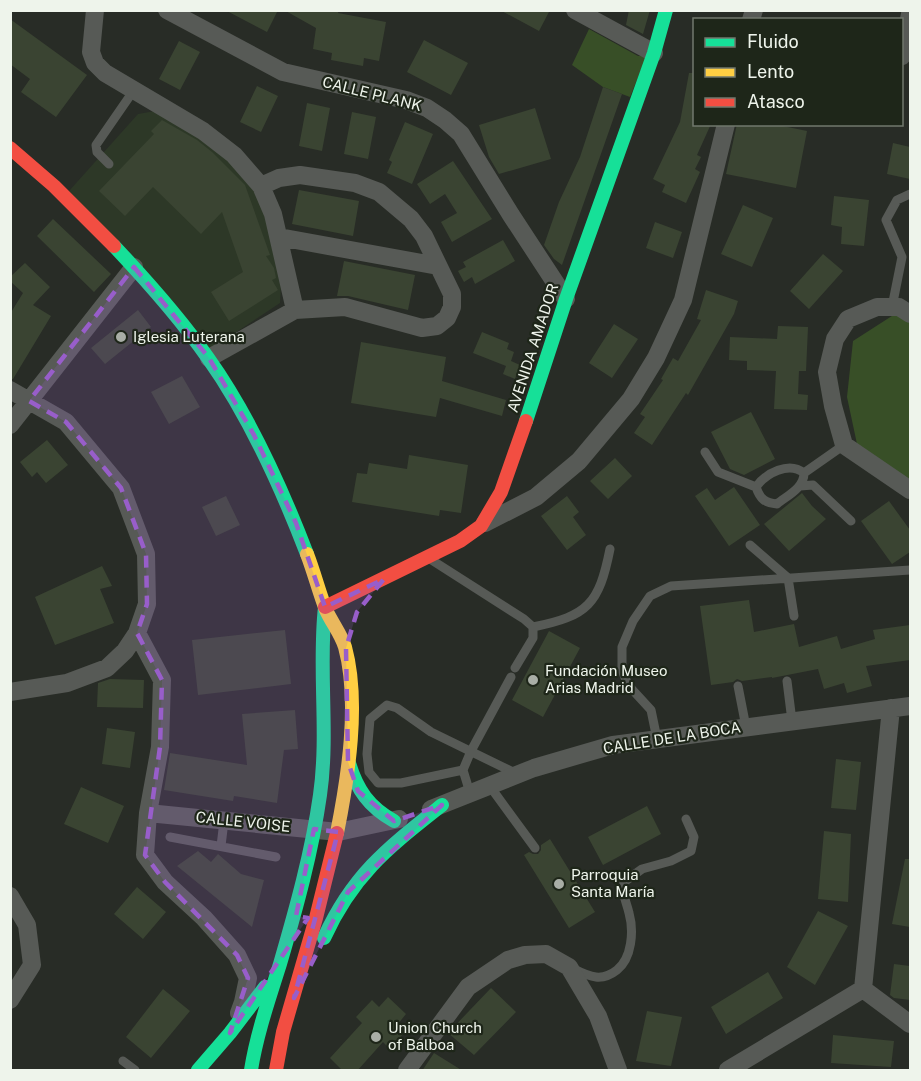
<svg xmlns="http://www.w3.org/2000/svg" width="921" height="1081" font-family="'Public Sans',sans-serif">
  <rect width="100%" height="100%" fill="#282c26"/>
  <path fill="#2d3827" d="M161 110 205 137 254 186 266 212 281 284 280 303 208 351 69 191 138 114Z"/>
  <path fill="#384f27" d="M589 29 638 56 647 55 630 97 603 87 572 65Z
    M895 314 910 323V480L857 444 847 397 853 341Z"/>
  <path fill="#3a4432" d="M225 10H278L267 32Z
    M284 10H339L338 13 386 22 379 61 364 58 363 66 331 60 332 53 313 49 316 28Z
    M500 10H550L539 31Z
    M629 10H650L643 34 626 25Z
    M10 19 87 75 56 117 21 92 30 79 10 64Z
    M424 40 468 63 451 95 407 72Z
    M179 41 200 52 180 90 159 79Z
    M689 73H694V124H711L697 155 701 157 695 169 700 172 686 203 662 192 665 185 653 179 680 122Z
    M257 86 278 96 261 132 240 122Z
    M603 87 622 94 562 265 554 259 544 245 559 202 580 157Z
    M307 103 330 108 322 151 299 146Z
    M535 108 551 159 499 174 489 157 479 125Z
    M352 112 376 117 368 159 344 154Z
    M162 120 197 140 212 152 245 185 270 255 266 256 274 268 276 278 272 280 278 290 229 321 211 292 243 272 222 212 201 234 153 187 125 216 99 191 154 134 151 131Z
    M405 122 433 134 412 184 387 173 392 162 389 160Z
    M737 124H773L807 131 796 188 726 174Z
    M893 143 910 147V179L887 174Z
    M453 161 492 219 452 242 441 222 457 213 445 194 430 204 417 184Z
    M299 190 359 201 353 236 292 224Z
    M834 196 869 200 864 246 841 244 842 227 831 225Z
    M743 205 773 218 752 267 721 254Z
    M53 219 111 274 94 292 37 236Z
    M655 222 682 232 673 258 646 248Z
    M503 240 515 261 475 284 472 277 464 282 458 271 466 267 463 262Z
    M823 254 843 271 809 309 790 291Z
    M344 261 415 275 408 310 348 296H337Z
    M25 263 50 287 33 305 51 316 13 379H10V314L23 293 10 281V277Z
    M706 290 738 301 734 314 688 395 686 393 652 445 634 433 645 417 640 414 663 380 661 379 673 358 678 361 701 320 697 319Z
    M138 310 151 327 105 364 91 348Z
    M614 324 638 339 612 378 589 363Z
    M778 326 808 327 806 371H799L798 394 808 395 807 410 774 409 776 371 747 370V361L729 360 730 337 777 339Z
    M482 332 509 343 507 349 514 352 511 361 520 365 515 379 503 374 506 366 473 353Z
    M361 342 446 357 442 381 506 400 502 416 440 398 436 417 351 403Z
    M182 376 200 407 169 424 151 392Z
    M751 412 775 459 744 475 730 469 711 432Z
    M47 440 68 465 46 483 37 472 32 477 20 462Z
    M409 455 468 465 461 513 440 510 439 516 352 502 357 473 367 474 369 463 407 469Z
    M615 458 632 476 608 499 590 481Z
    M734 487 760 525 729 546 695 496 707 488 715 500Z
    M802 493 812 506 826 519 789 551 764 524Z
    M226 496 240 525 216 536 202 507Z
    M567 496 579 512 573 517 586 535 567 550 541 516Z
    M889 501 910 530V552L892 564 861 521Z
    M102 566 112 586 100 589 114 623 55 645 35 597Z
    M749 600 754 632 794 624 799 647 837 636 841 649 875 639 873 630 910 625V660L866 666 872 686 847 693 844 683 824 689 818 669 772 678V677L742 681 737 679 733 682 711 685 700 606Z
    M285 630 291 684 198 695 192 640Z
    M549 631 580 648 543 717 512 700Z
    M110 679 144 680 143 708 97 707 98 683Z
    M295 710 298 749 284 750 277 803 234 796 233 801 164 790 170 753 247 765 242 714Z
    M107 728 135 732 130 768 102 764Z
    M836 759 861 762 856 810 831 808Z
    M81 787 124 806 108 843 64 824Z
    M647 806 661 834 603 865 588 837Z
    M824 831 851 834 848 902 818 899Z
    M550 839 595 912 569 928 524 855 529 852 533 854H538L541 850V845Z
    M198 851 211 862 218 854 241 874 264 880 252 927 177 866Z
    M905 859H910V927L892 924Z
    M137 887 166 912 143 939 114 914Z
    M818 911 848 926 815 985 787 967Z
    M894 964 910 966V1000L894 998 890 995Z
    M768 972 783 998 726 1034 711 1007Z
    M491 988 516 1012 474 1055 448 1033Z
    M163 989 190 1011 151 1058 126 1037Z
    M388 997 406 1014 398 1024 406 1031 390 1049 383 1042 357 1071H343L330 1058 362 1023 356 1017 372 1000 379 1007Z
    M647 1011 682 1017 671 1066 636 1061Z
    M833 1035 894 1041 891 1067 831 1063Z
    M434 1053 463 1071H422Z"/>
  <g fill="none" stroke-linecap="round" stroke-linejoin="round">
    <path stroke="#575a56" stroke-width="9" d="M109 164 97 152 96 145 134 90
      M892 307 902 257 886 220 897 200 910 194
      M705 452 718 472 756 487
      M804 473C804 488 788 495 777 504 765 503 760 499 756 487 766 473 789 461 804 473L844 445
      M800 486 813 485 851 521
      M750 545 788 578 794 616
      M430 559 524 619 533 627V638L515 668
      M533 627C588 616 599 604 610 549
      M787 681 792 721
      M738 686 746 727
      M657 739 651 710 628 685 622 670V647L633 621 650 596 671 586 910 570
      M463 770 401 783H378L369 772 367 754 370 719 387 705 397 708 431 732 517 774
      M489 785 535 848
      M470 793 463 770 471 751 511 677
      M170 837 276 857
      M221 846 224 821
      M574 969C590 977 602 982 617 970 632 958 634 931 629 913 626 900 622 896 624 882L642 869 671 861 691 851 694 837 686 819
      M123 1061 135 1070"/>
    <path stroke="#575a56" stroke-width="18" d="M95 10 91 52 95 63 105 73 203 131 234 155 261 186 273 214 295 310
      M167 10 283 72 406 100 427 108 445 120 461 134 511 215 566 299
      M575 10 654 53
      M751 20 754 10
      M902 56 910 14
      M279 237 438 266
      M910 314 899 307H877L848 319 835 339 827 372 833 406 844 445 910 490
      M209 358 295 310 345 307 422 328 437 326 447 318 452 307V294L424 236 411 219 379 192 355 183 300 175 279 178 261 186
      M10 390 66 422 121 488 146 554 147 604 137 633 125 651 107 668 67 683 10 692
      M10 425 134 267
      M485 523 536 497 579 461 631 399 656 358 683 300 726 124
      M137 633 162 680 160 747 148 813 145 855 165 882 204 918 237 955 248 978 243 1002 239 1013
      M891 708 863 989 910 1024
      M431 809 534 768 613 745 910 706
      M148 813 338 832 399 819
      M10 896 27 925 32 965 10 1000
      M407 1070 468 987 508 960 525 955 546 954 569 967 598 1016 618 1070
      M728 1070 863 989"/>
    <path stroke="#16e098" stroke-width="14" d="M114 246C147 281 180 318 208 358 248 414 282 489 307 554
      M526 421 566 299 654 53 666 10
      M349 763C357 790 369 807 394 821
      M324 938C353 874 389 847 442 805
      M198 1070 230 1033 265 987
      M251 1070C257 1033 269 999 280 964 296 909 312 852 320 795 329 732 318 669 325 607"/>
    <path stroke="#ffcf43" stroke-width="14" d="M307 554C314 572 319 592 326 610 332 623 341 634 345 647 360 702 348 778 337 833"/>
    <path stroke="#f24e42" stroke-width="14" d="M10 148 54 186 114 246
      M325 607 460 541 481 526 501 492 526 421
      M276 1070 283 1032 316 918 337 833"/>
  </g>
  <path fill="#985eca" fill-opacity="0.2" stroke="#985eca" stroke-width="4.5" stroke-dasharray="12 8" stroke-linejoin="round" d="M134 267 209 358 254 435 296 523 325 607 384 579 357 612 346 648 348 762 358 791 394 821 442 805 348 892 294 998 338 832 314 829 296 916 308 918 230 1033 248 978 237 955 165 882 145 855 160 747 162 680 137 633 147 604 146 554 121 488 66 422 29 401Z"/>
  <g fill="#a9aea6" stroke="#1e2619" stroke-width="2">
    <circle cx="121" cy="337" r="6"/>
    <circle cx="533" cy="680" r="6"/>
    <circle cx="559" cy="884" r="6"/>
    <circle cx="376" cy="1037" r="6"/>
  </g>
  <g text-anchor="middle" stroke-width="4.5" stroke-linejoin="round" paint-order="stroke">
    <g font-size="15" fill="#eef4eb" stroke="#1e2619">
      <text transform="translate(372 94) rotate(14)" y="5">CALLE PLANK</text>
      <text transform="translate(533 348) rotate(-72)" y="5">AVENIDA AMADOR</text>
      <text transform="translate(672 738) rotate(-9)" y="5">CALLE DE LA BOCA</text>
      <text transform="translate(243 822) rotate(6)" y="5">CALLE VOISE</text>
    </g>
    <g font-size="15" fill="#eef4eb" stroke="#1e2619" text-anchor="start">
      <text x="133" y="342">Iglesia Luterana</text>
      <text x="545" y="676">Fundación Museo<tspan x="545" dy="17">Arias Madrid</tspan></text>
      <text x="571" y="880">Parroquia<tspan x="571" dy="17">Santa María</tspan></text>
      <text x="388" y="1033">Union Church<tspan x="388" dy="17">of Balboa</tspan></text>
    </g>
  </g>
  <rect width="921" height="1081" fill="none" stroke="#eef4eb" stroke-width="24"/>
  <rect x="693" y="18" width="210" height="108" fill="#1e2619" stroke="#71786d" stroke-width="1.5"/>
  <rect x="705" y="38" width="30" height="9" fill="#16e098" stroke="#71786d" stroke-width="1.5"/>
  <text x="747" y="48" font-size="18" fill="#eef4eb">Fluido</text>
  <rect x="705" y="68" width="30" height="9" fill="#ffcf43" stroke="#71786d" stroke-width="1.5"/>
  <text x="747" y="78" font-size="18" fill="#eef4eb">Lento</text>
  <rect x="705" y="98" width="30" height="9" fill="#f24e42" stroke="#71786d" stroke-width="1.5"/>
  <text x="747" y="108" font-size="18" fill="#eef4eb">Atasco</text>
</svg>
